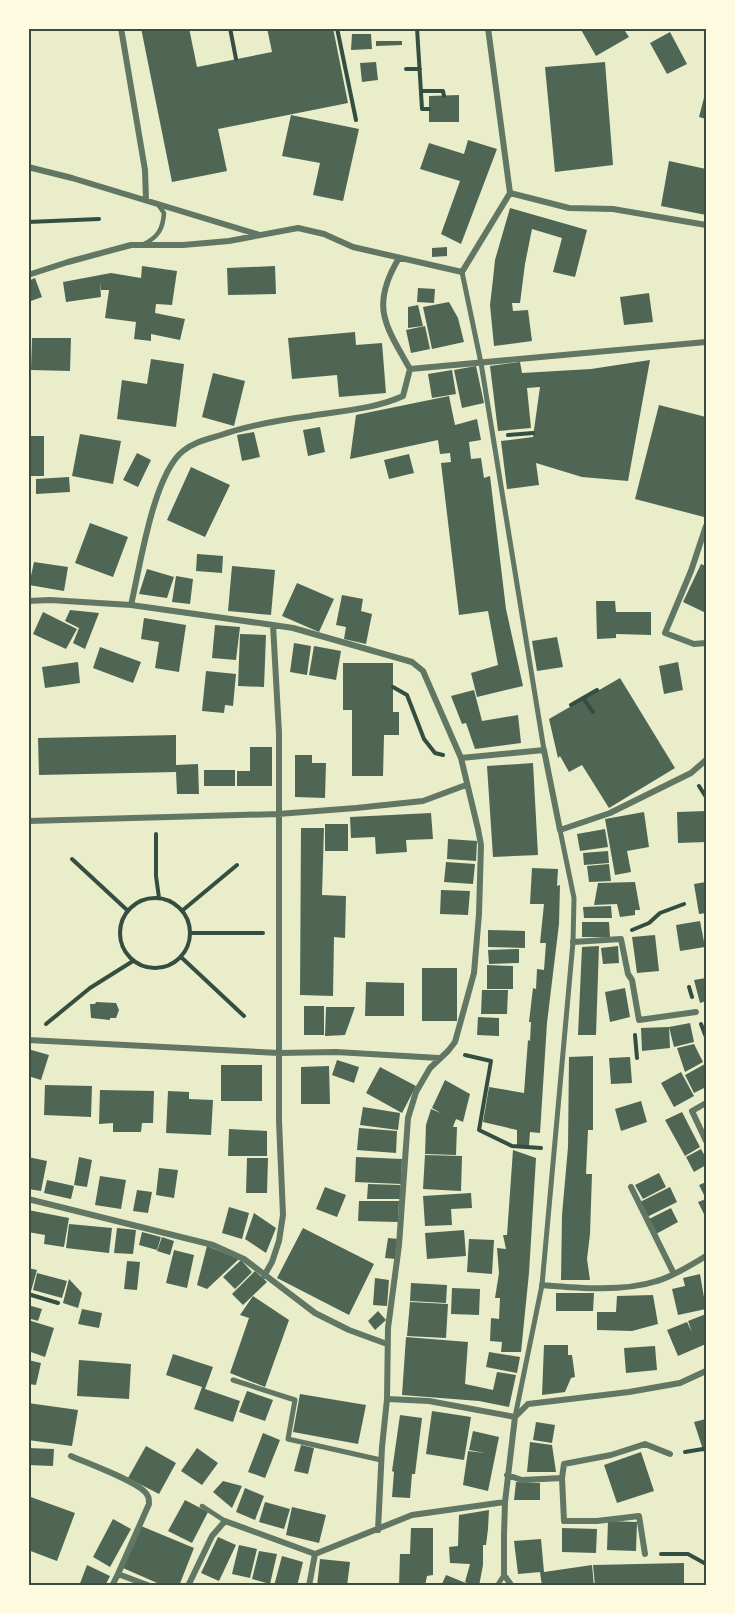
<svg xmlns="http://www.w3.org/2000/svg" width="735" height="1614" font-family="'PT Sans',sans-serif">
  <rect width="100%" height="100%" fill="#e9edc9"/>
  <path fill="#4f6655" d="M141 28H189L197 67 272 52 267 28H333L348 103 218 129 227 171 172 182Z
    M580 28H623L629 37 596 56Z
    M670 32 687 64 667 74 650 43Z
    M352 34H371L372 49 351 50Z
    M376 41H402V45L376 46Z
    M376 62 378 80 362 82 360 63Z
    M605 62 613 165 555 172 545 67Z
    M706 90V119L699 117Z
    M459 95V122H429V96Z
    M291 115 359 129 343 201 313 195 320 163 282 156Z
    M468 140 497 149 461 244 441 234 460 181 420 169 429 143 464 154Z
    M669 161 706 169V215L661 206Z
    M510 208 587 230 575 277 553 272 562 238 532 229 525 264 520 303H512L513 311 528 310 532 341 494 346 490 305 493 279 495 260Z
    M447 247V256L432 257V248Z
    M142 266 177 271 172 305 156 304 155 313 185 319 180 340 151 334V341L134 339 136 322 105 318 109 290H101L100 282 101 297 66 302 63 282 111 273 141 278Z
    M275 266 276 294 228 295 227 268Z
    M35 278 42 297 28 302V281Z
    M418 288 435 289 434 303 417 302Z
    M649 293 653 322 624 325 620 297Z
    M449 302 458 318 464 342 432 349 423 307Z
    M418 305 423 326 408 328V307Z
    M425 326 430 349 411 353 406 330Z
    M355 332 356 345 382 343 386 393 339 397 337 375 292 379 288 338Z
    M32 338H71L70 371 31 370Z
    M151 359 184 364 176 427 117 419 122 380 147 384Z
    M650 360 628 481 582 477 536 463 539 485 507 489 501 441 533 437 540 387 527 388 531 428 498 431 490 366 520 362 522 373 591 369Z
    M476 366 484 403 462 408 454 370Z
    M452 370 456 394 432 398 428 374Z
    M213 373 245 381 234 426 202 417Z
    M449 396 455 425 477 419 481 440 469 442 471 459 481 458 484 478 490 476 506 609 523 686 477 697 471 673 498 665 488 611 459 615 441 463 451 462 450 453 440 454 438 440 350 459 356 415Z
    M659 405 706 417V505L704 517 635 499Z
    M320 427 325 452 308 456 303 430Z
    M254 432 260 457 242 461 237 435Z
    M80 434 121 441 113 484 72 476Z
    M28 436H44V476H28Z
    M137 453 151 460 138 487 123 480Z
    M409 454 414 473 389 479 384 460Z
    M191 467 230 485 205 537 167 520Z
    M69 477 70 492 36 494V479Z
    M90 523 128 537 113 577 75 563Z
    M197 554 223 556 222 573 196 571Z
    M34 562 68 567 64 591 29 585Z
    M701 564 706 566V613L683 602Z
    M232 566 275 570 271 615 228 611Z
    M147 569 174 577 167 598 139 594Z
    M176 576 193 579 190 604 172 602Z
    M297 583 334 599 319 632 282 616Z
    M342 595 363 599 361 611 372 614 366 644 344 639 346 627 336 625Z
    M596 601H615L616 612H651V635L616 634V638L597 639Z
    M70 610 99 613 85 649 73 643 79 628 65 621Z
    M43 612 77 629 66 649 33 634Z
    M144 618 186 625 179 672 155 668 159 642 141 639Z
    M215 625 240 627 236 660 212 658Z
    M240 634 266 635 264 687 238 686Z
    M557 637 563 667 537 671 532 641Z
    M294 643 311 646 307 675 290 672Z
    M314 646 341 651 336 680 309 675Z
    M100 647 141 662 133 683 93 668Z
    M78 662 80 683 45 688 42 667Z
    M678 662 683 690 664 694 659 666Z
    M343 663H393V712H399V735H384L383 776H352V710H343Z
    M206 671 236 674 233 706 225 705 224 713 202 711Z
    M620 678 675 768 609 808 582 765 569 772 560 756 558 758 549 719Z
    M474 690 482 721 518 715 521 743 475 749 466 723 462 724 451 696Z
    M176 735V765L198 764 199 794H177L176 772 39 775 38 738Z
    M250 747H272V786H237V771H250Z
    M295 755H312V763H326L325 798 295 797Z
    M533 763 538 855 493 857 487 766Z
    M204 770H235V786H204Z
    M706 811V842L678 843 677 812Z
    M644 812 649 847 627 851 631 872 615 875 605 819Z
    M431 813 433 839 406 840 407 852 376 854 375 837 351 838 350 817Z
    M325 824H348V851H325Z
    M301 828H324L322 895 346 896 345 938 334 937 333 996 300 995Z
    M605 829 608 847 580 851 577 834Z
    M448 839 477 841 476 861 447 859Z
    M608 851 609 863 584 865 583 853Z
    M446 862 475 864 473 884 444 882Z
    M609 864 611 881 589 882 587 866Z
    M532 868 558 869 557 886 560 885 559 924 547 1023 540 1133 530 1132 529 1146 517 1145V1130L483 1122 489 1087 524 1093 528 1040 530 1041 531 1022H529L533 988 536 989 537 969 544 970 546 943H540L544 904H530Z
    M635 882 640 910H635V915L620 917 617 904 594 905 598 883Z
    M706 882V913L699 914 694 884Z
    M441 890 470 891 468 915 440 914Z
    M611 906 612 918H584L583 907Z
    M700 921 705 947 680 951 676 925Z
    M582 922H609L610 937H582Z
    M488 930 525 931V948L488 947Z
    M655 935 659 971 637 973 632 937Z
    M599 946 596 1035H578L582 947Z
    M618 946 619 963 603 964 601 948Z
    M519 949V963L489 964 488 950Z
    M487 965 513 966V989H487Z
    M422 968H457V1021H422Z
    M706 978V1001L700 1003 694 980Z
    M366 982 404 983V1016H365Z
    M625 988 630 1017 610 1022 605 992Z
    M482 990H508L507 1014H481Z
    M96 1002 116 1003 119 1010 116 1018H110V1020L91 1018 90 1004H95Z
    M304 1006H324V1035H304Z
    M326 1007H355L345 1035 325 1036Z
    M478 1017 499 1018V1036L477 1035Z
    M690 1023 694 1042 674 1047 669 1027Z
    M669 1027 670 1048 642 1051 641 1028Z
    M694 1044 703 1062 685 1072 677 1048Z
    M28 1049 49 1055 41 1080 28 1076Z
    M593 1056V1130H588L586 1174H592L590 1234 587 1259 590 1280H561L562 1215 568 1147 569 1057Z
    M630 1057 632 1083 611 1084 609 1058Z
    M337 1060 359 1067 354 1083 332 1075Z
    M705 1064 706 1068V1087L694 1093 685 1075Z
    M221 1065H262V1101H221Z
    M329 1066 330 1104H301V1067Z
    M380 1067 416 1086 402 1113 366 1093Z
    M681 1072 694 1096 674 1107 661 1083Z
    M445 1080 470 1094 463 1122 456 1119 453 1127H457L456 1155 425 1154 426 1125 431 1109 441 1113 432 1108Z
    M45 1085 92 1086 91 1117 44 1115Z
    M100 1090 154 1091 153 1123H142L141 1132H113V1123L99 1124Z
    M168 1091 189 1092V1099L213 1100 211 1135 166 1133Z
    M641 1101 647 1122 621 1131 615 1109Z
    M363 1107 400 1113 398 1130 360 1125Z
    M682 1112 700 1147 685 1156 665 1120Z
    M359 1128 397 1131 396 1153 357 1150Z
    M229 1129 267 1131V1156H228Z
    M701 1149 706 1158V1165L694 1172 686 1157Z
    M513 1150 536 1158 529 1273 521 1352H501L502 1342 490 1341 491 1318 499 1319 500 1298H495L499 1273 497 1248 506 1249 503 1235H507Z
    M425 1155 462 1156 461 1191 423 1189Z
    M28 1157 47 1161 41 1191 28 1189Z
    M79 1157 92 1160 87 1187 74 1185Z
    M356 1157 402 1159 401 1184 355 1182Z
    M247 1158H268L267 1193H246Z
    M159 1168 178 1170 174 1198 156 1195Z
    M659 1173 666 1187 643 1199 635 1185Z
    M100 1176 126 1180 121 1209 95 1205Z
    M47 1180 74 1186 71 1199 44 1193Z
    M706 1182V1218L698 1202 706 1199 699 1185Z
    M368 1184 400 1185V1199H367Z
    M325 1187 346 1195 337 1217 316 1209Z
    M670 1187 677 1202 647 1217 640 1202Z
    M137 1190 152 1192 148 1213 133 1211Z
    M471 1193 472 1208 451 1209 452 1225 425 1226 423 1196Z
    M359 1201H399L398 1222 358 1221Z
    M229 1207 249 1213 242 1239 222 1233Z
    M671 1208 678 1222 656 1234 649 1219Z
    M28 1210 69 1218 64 1247 44 1244 45 1235 28 1232Z
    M254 1213 276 1228 266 1253 245 1239Z
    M69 1224 112 1228 109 1253 66 1248Z
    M117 1228 136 1230 133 1254 114 1253Z
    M303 1228 374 1264 349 1315 277 1278Z
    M464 1230 466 1256 427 1259 425 1233Z
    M142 1232 161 1237 157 1250 139 1245Z
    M162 1237 174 1241 170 1255 157 1251Z
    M388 1238 398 1239 396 1259 385 1258Z
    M469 1239 494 1240 492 1274 467 1272Z
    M207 1246 239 1259 207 1289 197 1285Z
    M174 1250 194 1255 187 1288 166 1283Z
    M241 1260 252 1272 235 1289 223 1277Z
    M127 1261 140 1262 137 1290 124 1289Z
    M28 1268 37 1270 31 1291 28 1290Z
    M255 1271 267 1282 243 1305 232 1294Z
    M37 1273 67 1281 62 1298 33 1290Z
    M700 1274 706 1309 678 1315 672 1289 685 1286 683 1278Z
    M375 1278 389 1280 387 1306 373 1305Z
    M69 1279 82 1293 78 1308 63 1303Z
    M411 1283 447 1285 446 1303 410 1301Z
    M452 1288 480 1289 479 1315 451 1314Z
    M556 1293H594L593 1311H556Z
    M653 1295 658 1324 632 1331 597 1330V1312H616L617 1296Z
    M253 1296 289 1320 265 1387 230 1373 249 1318 240 1315Z
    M410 1302 448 1304 446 1338 407 1336Z
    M28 1305 42 1309 38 1321 28 1318Z
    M82 1309 102 1313 99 1328 78 1324Z
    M378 1311 386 1320 375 1330 368 1321Z
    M706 1314V1344L678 1356 667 1330 687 1322 692 1332 688 1321Z
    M28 1320 54 1328 45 1357 28 1351Z
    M406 1337 468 1342 465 1384 493 1390 497 1372 516 1375 509 1407 479 1401 402 1395Z
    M544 1345H568V1355H572L575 1377 571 1378 565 1392 542 1395Z
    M655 1346 657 1370 626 1373 624 1348Z
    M489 1352 520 1357 517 1373 486 1367Z
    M173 1354 213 1367 205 1389 240 1401 233 1422 194 1409 202 1387 166 1375Z
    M28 1360 41 1363 36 1385 28 1384Z
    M79 1360 131 1364 129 1399 77 1396Z
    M247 1391 273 1400 265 1421 239 1412Z
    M300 1394 366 1405 358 1444 293 1432Z
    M28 1403 78 1410 72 1446 28 1440Z
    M432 1411 471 1417 464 1460 426 1454Z
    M400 1415 422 1418 415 1474H412L410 1498 392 1497 394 1472 392 1471Z
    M706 1419V1459L694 1422Z
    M536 1422 555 1425 552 1443 533 1440Z
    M473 1431 499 1437 488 1491 463 1485 468 1451 485 1453 469 1450Z
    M263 1433 280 1440 265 1478 248 1472Z
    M530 1442 552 1445 556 1472H527Z
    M301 1445 314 1448 308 1474 294 1471Z
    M146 1446 176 1463 159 1494 128 1478Z
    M28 1448 54 1449 53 1466 28 1465Z
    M197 1448 218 1463 202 1485 181 1471Z
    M641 1452 654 1491 617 1503 604 1465Z
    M223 1481 242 1486 232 1508 213 1492Z
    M516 1482 540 1483V1500H514Z
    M245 1488 264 1496 255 1520 236 1512Z
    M28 1496 75 1513 57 1561 28 1550Z
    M185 1500 208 1512 192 1543 168 1531Z
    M265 1502 290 1509 284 1529 259 1522Z
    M292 1507 326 1515 319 1543 286 1535Z
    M489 1510 488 1529 486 1545H483V1565L479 1586H441L446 1575 471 1585 465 1582 470 1564 450 1563 449 1547 458 1546 459 1515Z
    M113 1519 131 1529 110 1567 93 1557Z
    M608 1521 637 1522 636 1551 607 1550Z
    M141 1526 194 1548 179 1586H164L123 1568Z
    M411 1528H433V1575L427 1576 425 1586H399L400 1554H410Z
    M562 1528 597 1529 596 1553 562 1552Z
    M218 1537 236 1545 219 1581 201 1573Z
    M541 1539 544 1572 592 1565 594 1586H542L540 1572 518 1574 514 1541Z
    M239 1545 257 1549 250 1578 232 1574Z
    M259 1551 277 1554 270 1584 252 1579Z
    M282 1556 303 1562 297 1586H274Z
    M320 1559 350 1562 347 1586H317Z
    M684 1563V1586H595L593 1565Z
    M87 1565 110 1576 105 1586H79Z"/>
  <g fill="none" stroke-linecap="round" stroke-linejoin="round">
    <path stroke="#344e41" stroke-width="4" d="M230 28 236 59
      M337 28 356 120
      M417 28 422 109H429
      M406 69H420
      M421 91H443L444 96
      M28 222 99 219
      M508 435 533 433
      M393 687 407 695 424 739 435 753 443 755
      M583 698 593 712
      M571 705 597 690
      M699 786 706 797
      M156 834V876L159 898
      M72 859 127 910
      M120 933a35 35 0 1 1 70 0a35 35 0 1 1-70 0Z
      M183 910 237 865
      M632 930 649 923 660 913 684 904
      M191 933H263
      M181 957 244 1016
      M689 987 692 997
      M46 1024 90 988 133 961
      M701 1024 706 1037
      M635 1035 637 1058
      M465 1055 491 1061 479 1130 512 1146 541 1148
      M28 1294 58 1303
      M685 1452 703 1449
      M661 1554H688L706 1564"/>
    <path stroke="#617663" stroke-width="4.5" d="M144 244C158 237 163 229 164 213L159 206
      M202 1506 225 1521"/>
    <path stroke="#617663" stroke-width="5" d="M462 272 481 363 544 750
      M233 1380 295 1400 288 1439 381 1460
      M515 1417 542 1285 573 942 574 898 560 830
      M497 1586 504 1575"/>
    <path stroke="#617663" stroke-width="6" d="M121 28 145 170 146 200
      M28 167 72 178 260 235
      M510 193 569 208 613 209 706 225
      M28 275 68 262 131 245H183L229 241 298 228 324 234 353 247 462 272 510 193 488 28
      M410 369 706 342
      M706 526 691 571 665 633 694 644 706 643
      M28 601 50 600 131 605 273 625 293 628 412 662 423 671 461 758 478 829 481 845 479 914 474 973 455 1042 448 1051 430 1068 416 1092 408 1118 399 1245 388 1328 387 1399 382 1447 378 1530
      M131 605C140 567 153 475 183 451 194 442 208 439 221 435 250 425 279 420 310 416 340 411 375 409 403 396L410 369C385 325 370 306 399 258
      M461 758 544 750 560 830 610 813 691 773 706 760
      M28 821 278 814 356 808 423 801 466 785
      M573 942 621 939 628 974 632 980 639 1020 696 1012
      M28 1040 279 1053 336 1052 439 1058
      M706 1103 692 1111 706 1141
      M631 1187 674 1274
      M28 1199 213 1245 244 1259 315 1313 349 1330 387 1344
      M264 1276 272 1262 279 1241 283 1215 279 1121V733L273 625
      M542 1285C578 1288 623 1292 657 1281 674 1276 691 1265 706 1256
      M387 1399 429 1401 515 1417
      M515 1417 528 1404 629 1392 680 1383 706 1371
      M71 1456C89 1464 131 1479 144 1491 149 1495 149 1499 149 1504L118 1574 150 1586
      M507 1475 522 1480 562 1478 564 1464 611 1455 645 1444 670 1454
      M562 1478 564 1521H597L639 1516 645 1554
      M112 1586 118 1574
      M188 1586 212 1536 225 1521 315 1554 412 1515 505 1502
      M309 1586 315 1554
      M512 1586 504 1575V1535L505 1502 515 1417"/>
  </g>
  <rect width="735" height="1614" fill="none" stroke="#fefae0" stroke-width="60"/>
  <rect x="30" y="30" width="675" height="1554" fill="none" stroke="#344e41" stroke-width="2"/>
</svg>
